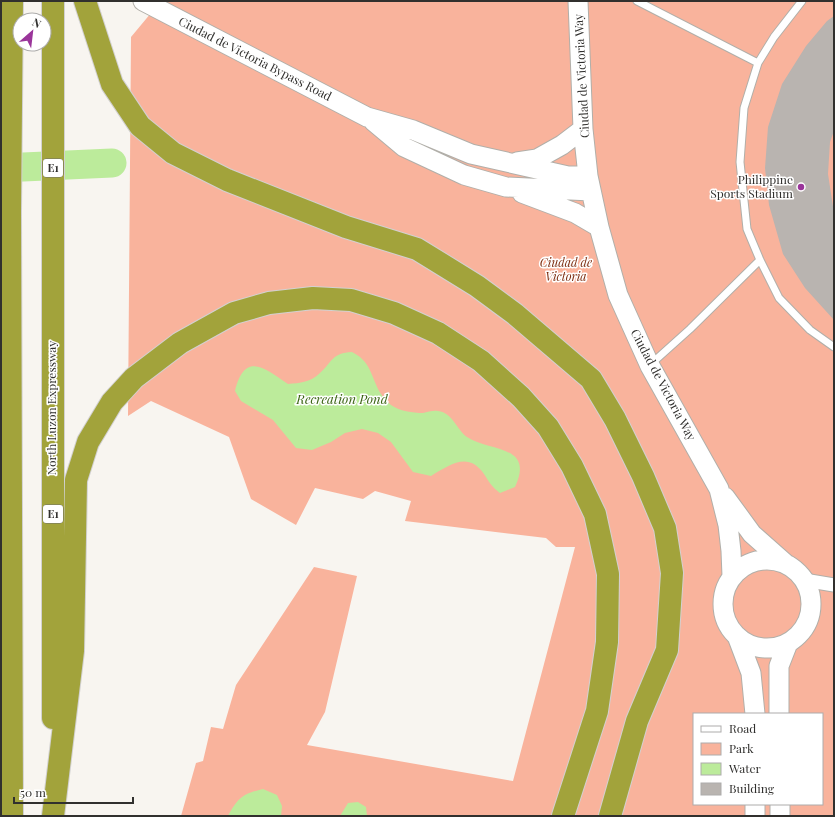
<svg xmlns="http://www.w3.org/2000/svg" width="835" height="817" font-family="'Playfair Display',serif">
  <rect width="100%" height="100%" fill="#f8f5f0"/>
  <path fill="#f9b39c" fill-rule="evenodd" d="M161 1H834V816H181L196 763 203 761 211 727 223 729 236 685 314 567 357 576 325 712 307 745 513 781 575 547H556L546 538 405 521 411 501 375 491 363 499 315 488 296 525 251 499 229 437 151 401 128 416 131 37ZM694 714H822V804H694Z"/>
  <path fill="#bceb9b" d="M352 352C355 354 360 356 362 359 375 371 373 391 391 405 399 411 413 413 423 413 428 412 433 410 438 411 453 413 456 429 467 437 489 452 535 444 515 487L500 493C492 487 489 482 484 474 468 451 450 465 431 476L413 472 391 442 378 433 362 429 345 433 331 442 312 450 296 448 273 420 241 401 235 391C245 351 264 368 288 384 300 383 311 382 320 373 333 361 332 353 352 352Z
    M263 789 277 795 282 806 281 816H228C238 798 242 794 263 789Z
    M358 802 366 807 367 816H340L348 803Z"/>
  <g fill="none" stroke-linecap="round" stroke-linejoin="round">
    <path stroke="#bceb9b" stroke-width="29" d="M1 168 112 163"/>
  </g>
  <path fill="#b9b4b0" d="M834 16V131L830 142 828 174 834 213V320L805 288 783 254 769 205 765 168 768 127 782 84 806 46 827 21Z"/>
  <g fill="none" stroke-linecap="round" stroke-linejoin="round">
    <g stroke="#b1afa9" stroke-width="9">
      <path id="service" d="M637 1 758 63
        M802 1 774 37 758 63 744 108 740 162 747 229 760 260 779 298 810 330 834 347
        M651 364 690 329 760 260"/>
    </g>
    <g stroke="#b1afa9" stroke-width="15">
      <path id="minor" d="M804 580 834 585"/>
    </g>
    <g stroke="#b1afa9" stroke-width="21">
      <path id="secondary" d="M143 1 367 117 413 130 471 154 568 176H588
        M578 1 583 129 588 176 599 227 618 295 650 366 719 489 728 525 731 551 732 576
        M373 121 404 147 464 175 506 187 591 191
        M517 162 537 159 562 145 583 129
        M522 193 575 213 599 227
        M725 497 752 534 786 564
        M723 604a44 44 0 1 1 88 0a44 44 0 1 1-88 0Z
        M737 636 751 673 755 714
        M779 714V666L788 643
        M780 804V816
        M755 816V804"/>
    </g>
    <g stroke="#d2d1d1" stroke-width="24">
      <path id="motorway" d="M12 1 10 211 12 816
        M53 1V718
        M85 1 112 84 140 126 173 153 227 180 346 227 417 249 477 286 515 314 591 379 615 419 643 476 665 528 672 573 667 650 637 721 610 816
        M53 816 73 651 76 480 88 442 112 402 134 378 180 343 234 313 269 303 313 298 351 300 394 313 438 333 481 361 521 397 548 427 572 466 595 514 608 574 607 642 597 711 563 816"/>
    </g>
    <use href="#service" stroke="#fff" stroke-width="7"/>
    <use href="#minor" stroke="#fff" stroke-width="13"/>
    <use href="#secondary" stroke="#fff" stroke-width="19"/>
    <use href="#motorway" stroke="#a2a33b" stroke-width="22"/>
  </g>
  <circle fill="#9a359a" stroke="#fff" stroke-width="1.5" cx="801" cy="187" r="4"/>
  <g text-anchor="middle" stroke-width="3" stroke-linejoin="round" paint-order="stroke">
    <g fill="#fff" stroke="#6f6e6d" stroke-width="1">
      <rect x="43" y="159" width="20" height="18" rx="3"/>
      <rect x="43" y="505" width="20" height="18" rx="3"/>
    </g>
    <g font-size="11" font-weight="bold" fill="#31302e">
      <text x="53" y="172">E1</text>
      <text x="53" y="518">E1</text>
    </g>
    <g font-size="12" fill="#31302e" stroke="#fff">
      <text transform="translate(255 59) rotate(27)" y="4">Ciudad de Victoria Bypass Road</text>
      <text transform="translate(582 76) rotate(-93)" y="4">Ciudad de Victoria Way</text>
      <text transform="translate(663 385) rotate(62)" y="4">Ciudad de Victoria Way</text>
      <text transform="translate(52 408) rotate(-90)" y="4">North Luzon Expressway</text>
    </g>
    <g font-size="12" fill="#31302e" stroke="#fff" text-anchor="end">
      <text x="793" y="184">Philippine<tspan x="793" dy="14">Sports Stadium</tspan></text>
    </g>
    <g font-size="12" font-style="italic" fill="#7d2e11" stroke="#fff">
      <text x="566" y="267">Ciudad de<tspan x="566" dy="14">Victoria</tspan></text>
    </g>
    <g font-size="13" font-style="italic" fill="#3b6413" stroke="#fff">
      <text x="342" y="404">Recreation Pond</text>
    </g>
  </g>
  <rect width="835" height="817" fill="none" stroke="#31302e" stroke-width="4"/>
  <rect x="693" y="713" width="130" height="92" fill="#ffffff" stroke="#adacab"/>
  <rect x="701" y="726" width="20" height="6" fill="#ffffff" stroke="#adacab"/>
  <text x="729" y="733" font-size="12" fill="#31302e">Road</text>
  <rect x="701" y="743" width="20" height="12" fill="#f9b39c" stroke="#adacab"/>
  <text x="729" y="753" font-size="12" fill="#31302e">Park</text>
  <rect x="701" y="763" width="20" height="12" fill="#bceb9b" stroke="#adacab"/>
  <text x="729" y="773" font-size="12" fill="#31302e">Water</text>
  <rect x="701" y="783" width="20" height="12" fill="#b9b4b0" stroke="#adacab"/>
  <text x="729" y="793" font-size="12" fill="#31302e">Building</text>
  <g transform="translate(32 32) rotate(28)"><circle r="19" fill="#ffffff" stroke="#adacab"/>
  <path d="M0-3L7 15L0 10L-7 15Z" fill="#9a359a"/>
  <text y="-6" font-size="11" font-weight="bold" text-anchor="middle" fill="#31302e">N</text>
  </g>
  <path d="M14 797v6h119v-6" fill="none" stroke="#31302e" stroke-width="2"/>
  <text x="20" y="797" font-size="12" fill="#31302e" stroke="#ffffff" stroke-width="3" paint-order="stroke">50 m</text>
</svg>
